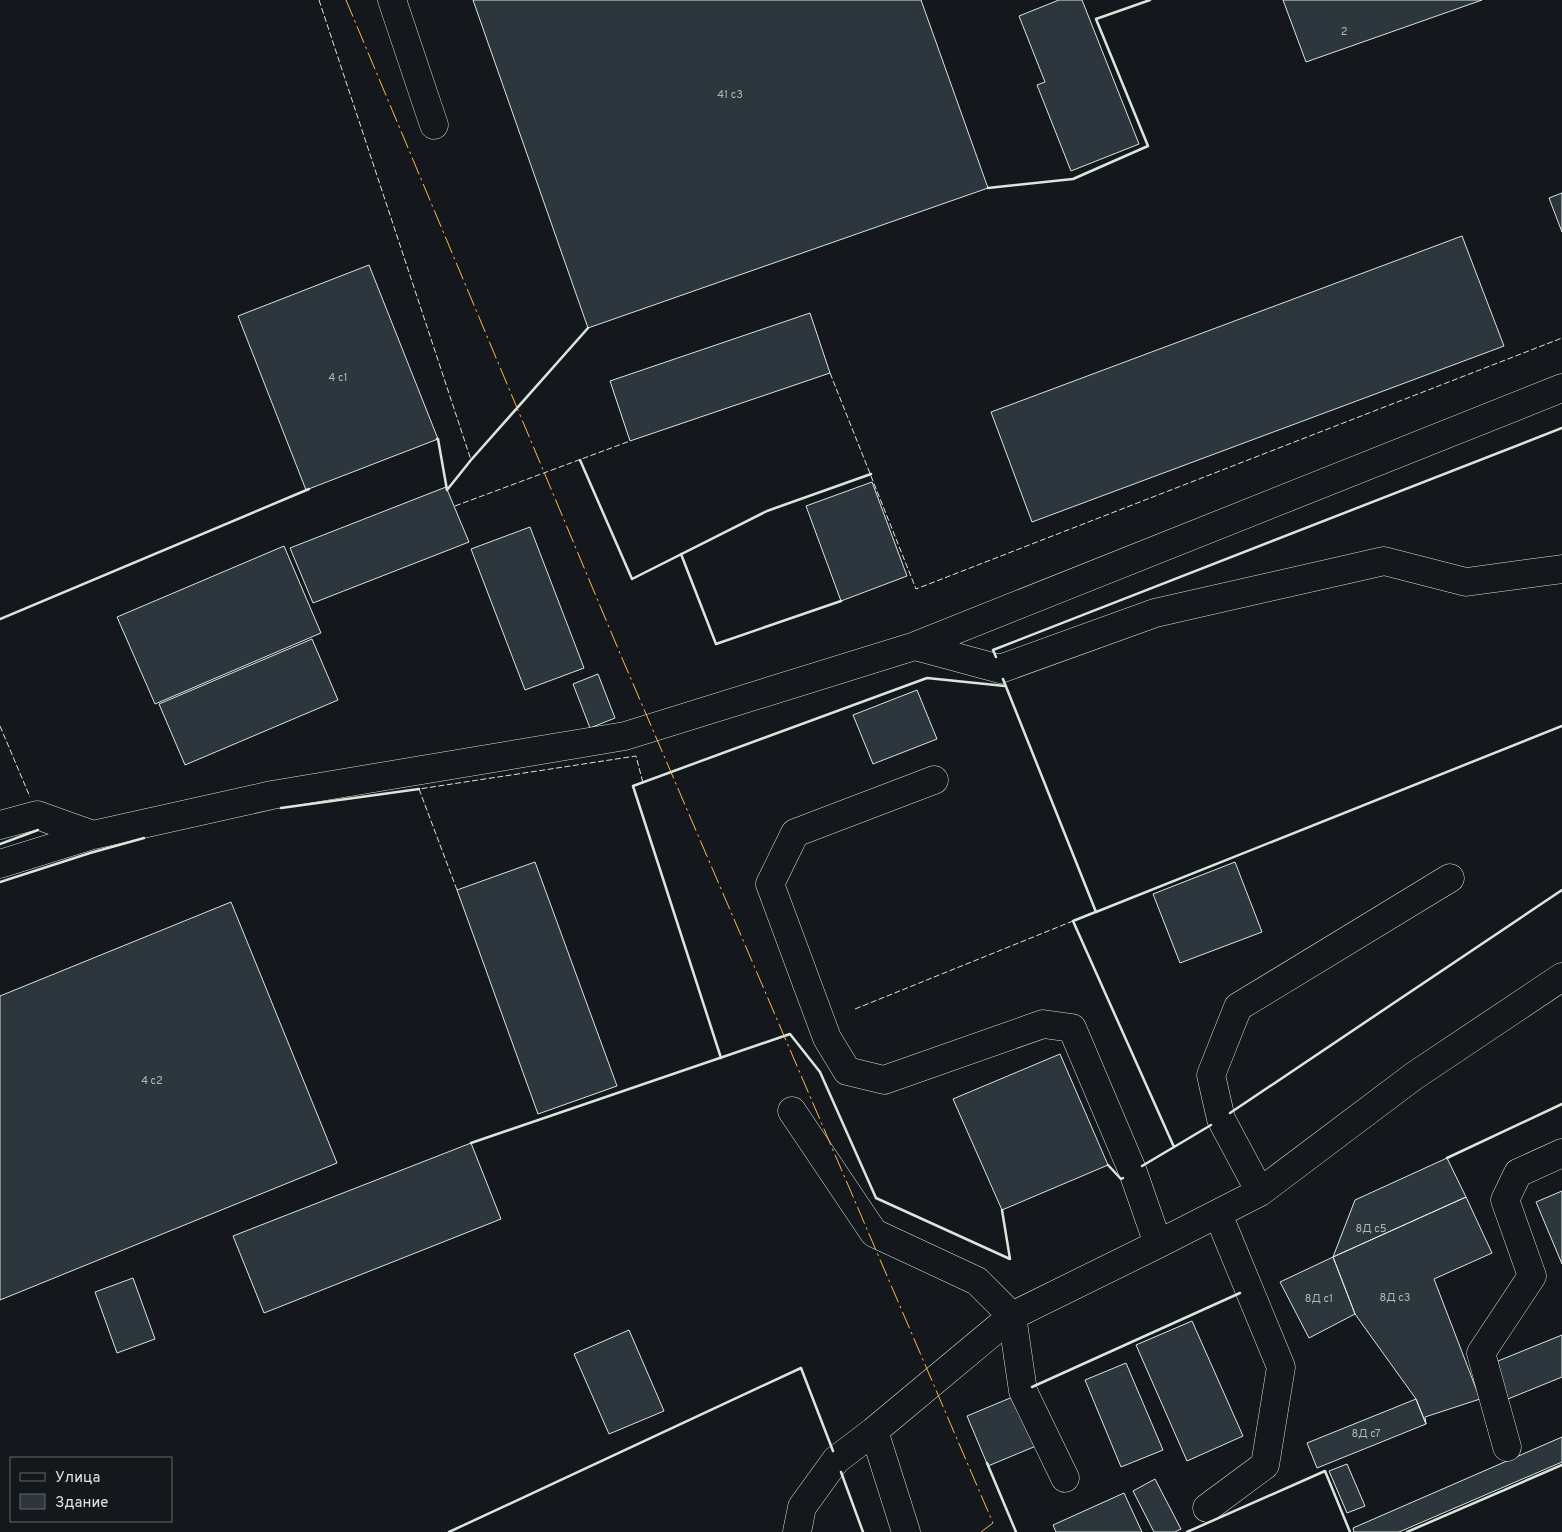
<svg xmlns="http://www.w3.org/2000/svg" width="1562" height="1532" font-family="Overpass,sans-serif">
  <rect width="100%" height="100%" fill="#14181c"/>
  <path fill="#2c363c" stroke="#d8e6dc" d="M473 0H921L988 188 588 328Z
    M1059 0H1082L1139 144 1071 171 1037 85 1045 82 1019 16Z
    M1283 0H1482L1306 62Z
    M1562 193V232L1549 198Z
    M1462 236 1504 346 1032 522 991 412Z
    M369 265 438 439 306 490 238 316Z
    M810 313 830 373 630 441 610 381Z
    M872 482 907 576 841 601 806 506Z
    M446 487 469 542 313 603 290 548Z
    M530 527 584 668 525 690 471 549Z
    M284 546 321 633 155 704 117 617Z
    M312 639 338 700 185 765 159 704Z
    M598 674 615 718 590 728 573 684Z
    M917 690 937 739 873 764 853 715Z
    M535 862 617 1086 538 1114 457 890Z
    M1235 862 1262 932 1180 963 1153 894Z
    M231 902 337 1163 0 1300V996Z
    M1060 1054 1108 1165 1002 1210 953 1099Z
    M471 1143 501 1219 264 1313 233 1236Z
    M1447 1158 1466 1197 1333 1257 1355 1200Z
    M1562 1191V1264L1536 1202Z
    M1466 1197 1492 1253 1434 1279 1480 1399 1425 1417 1426 1424 1416 1399 1355 1314 1333 1257Z
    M1333 1257 1355 1314 1309 1338 1280 1282Z
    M133 1278 155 1339 117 1353 95 1292Z
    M1192 1321 1243 1436 1187 1461 1136 1345Z
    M629 1330 664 1411 609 1434 574 1354Z
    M1562 1335V1377L1508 1399 1493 1363Z
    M1126 1363 1163 1450 1121 1467 1085 1380Z
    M1015 1396 1036 1446 988 1466 967 1416Z
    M1416 1399 1426 1424 1317 1468 1307 1443Z
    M1562 1437V1462L1399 1532H1354L1353 1528Z
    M1347 1464 1365 1506 1347 1513 1329 1471Z
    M1155 1479 1181 1529 1175 1532H1154L1133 1491Z
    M1124 1493 1142 1532H1056L1053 1525Z"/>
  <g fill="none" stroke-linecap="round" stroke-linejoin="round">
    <g stroke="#d8e6dc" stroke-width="29">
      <path id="minor" d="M392 0 434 125
        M915 646 1000 669 1155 613 1384 561 1466 582 1562 569
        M934 780 795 833 770 884 827 1038 847 1071 884 1080 1043 1024 1072 1028 1133 1172 1158 1244
        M0 825 37 815 93 835
        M0 864 93 835 272 795 625 736 915 646 1562 388
        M792 1111 874 1233 977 1281 1012 1316 1023 1391 1065 1478
        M1260 1192 1221 1119 1211 1075 1238 1007 1450 878
        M1507 1447 1481 1353 1532 1276 1505 1200 1518 1173 1562 1153
        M1207 1508 1265 1465 1281 1367 1218 1214
        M797 1532 802 1507 836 1460 874 1431
        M906 1532 874 1431 1012 1316 1158 1244 1260 1192 1414 1076 1562 977"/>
    </g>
    <use href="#minor" stroke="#14181c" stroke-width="28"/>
    <path stroke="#d8e6dc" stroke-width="1" stroke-dasharray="6 2.5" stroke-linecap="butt" d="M319 0 471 460
      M830 373 916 589 1562 338
      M455 506 630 441
      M0 726 30 797
      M457 890 419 789 636 756 643 783
      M855 1009 1073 921"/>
    <path stroke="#d8e6dc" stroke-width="2.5" d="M988 188 1073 179 1148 146 1096 19 1150 0
      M437 439H438L447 490 471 460 588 328
      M580 460 632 579 767 511 871 474
      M681 554 716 644 841 601
      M0 619 309 489
      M996 657 993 650 1562 428
      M1003 679 1096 912 1562 726
      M281 808 419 789
      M0 844 38 830
      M0 882 90 853 144 838
      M1098 911 1073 921 1174 1147 1211 1125
      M721 1058 633 786 927 678 1005 686
      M1230 1113 1562 890
      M471 1143 790 1034 820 1072 876 1198 1010 1259 1002 1210
      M1447 1158 1562 1104
      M1108 1165 1121 1179 1123 1178
      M1142 1166 1174 1147
      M1032 1387 1240 1293
      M987 1463 1016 1532
      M841 1472 863 1532
      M449 1532 801 1368 833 1451
      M1187 1532 1325 1471 1350 1532
      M1407 1532 1562 1465"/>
    <path stroke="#ffb74d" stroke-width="1" stroke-dasharray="18 4 2.5 4" stroke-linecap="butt" d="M346 0 619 651 993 1523 981 1532"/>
  </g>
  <g text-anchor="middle" stroke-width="4" stroke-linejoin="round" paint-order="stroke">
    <g font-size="11" fill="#adbab4">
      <text x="1344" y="35">2</text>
      <text x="730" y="98">41 с3</text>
      <text x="338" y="381">4 с1</text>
      <text x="152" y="1084">4 с2</text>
      <text x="1371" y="1232">8Д с5</text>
      <text x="1395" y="1301">8Д с3</text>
      <text x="1319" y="1302">8Д с1</text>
      <text x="1366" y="1437">8Д с7</text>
    </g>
  </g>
  <rect x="10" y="1457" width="162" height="65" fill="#14181c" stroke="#626a69"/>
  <rect x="20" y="1473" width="25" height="8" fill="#14181c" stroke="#626a69"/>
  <text x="55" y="1482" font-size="15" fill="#d8e6dc">Улица</text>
  <rect x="20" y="1494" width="25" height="15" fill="#2c363c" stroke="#626a69"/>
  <text x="55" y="1507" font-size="15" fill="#d8e6dc">Здание</text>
</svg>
